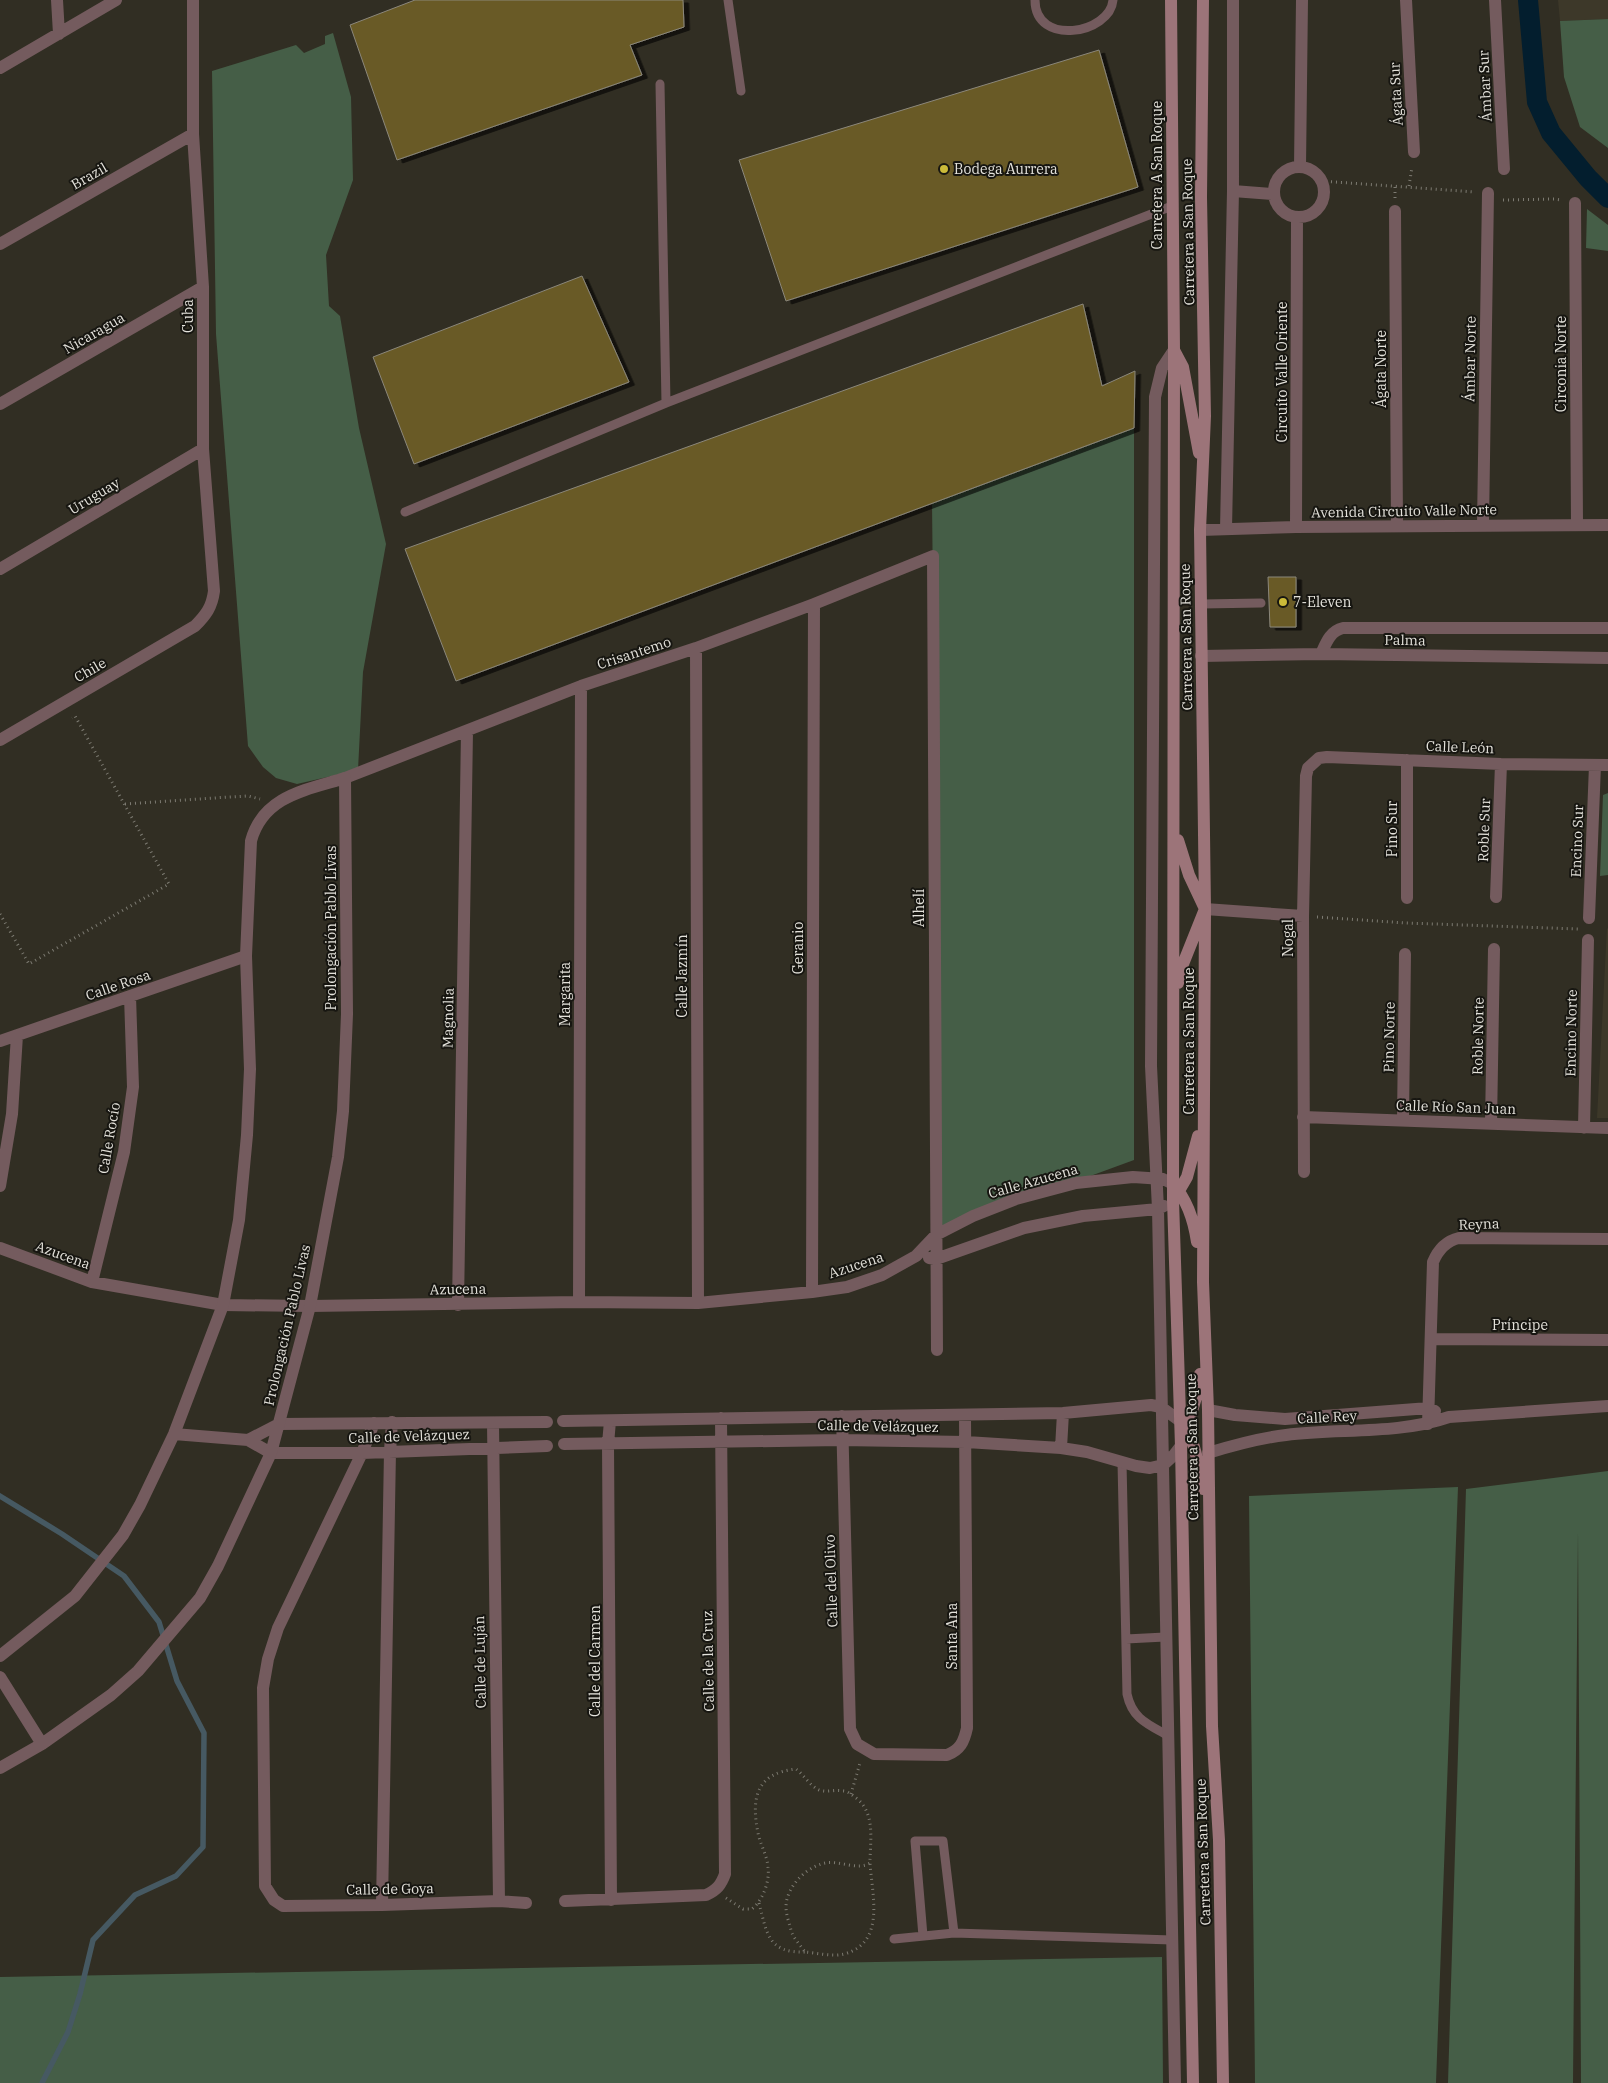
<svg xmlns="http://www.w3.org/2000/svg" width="1608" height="2083" font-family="'IBM Plex Serif',serif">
  <defs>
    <filter id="shadow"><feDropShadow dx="5.5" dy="3" stdDeviation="0" flood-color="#0009"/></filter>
  </defs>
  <rect width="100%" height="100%" fill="#312e23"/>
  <path fill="#3d3829" d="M1558 0H1608V19L1560 21Z
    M1607 928 1608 929V1118H1597Z"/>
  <path fill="#455e47" d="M1608 19V148L1580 127 1564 77 1560 21Z
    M333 33 351 97 353 180 326 255 329 306 340 316 359 428 386 544 363 672 358 770 297 784 276 778 263 767 248 746 216 334 212 71 296 45 304 53 325 44V36Z
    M1587 209 1608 225V251L1586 248Z
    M1134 428V1160L940 1231 932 503Z
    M1608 793V875L1600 876 1603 795Z
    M1608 1471V2083H1581L1578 1531 1573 2083H1448L1466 1489Z
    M1458 1487 1436 2083H1255L1249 1496Z
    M1162 1957 1163 2083H0V1977Z"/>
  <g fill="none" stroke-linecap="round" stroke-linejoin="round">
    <path stroke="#465962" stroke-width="5.5" d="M0 1496 62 1534 124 1576 159 1622 177 1681 204 1733 203 1847 176 1876 135 1895 93 1940 80 1994 68 2032 42 2083"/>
    <path stroke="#031e2e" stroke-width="20" d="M1528 0 1537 102 1551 133 1588 178 1608 198"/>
  </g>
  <path fill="#695a25" stroke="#8b877b" filter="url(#shadow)" d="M415 0H683L684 27 630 45 642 75 397 160 350 25Z
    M1099 50 1138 187 786 301 739 160Z
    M582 276 629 382 414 464 373 357Z
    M1083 304 1102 386 1135 371 1134 428 456 681 405 549Z
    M1268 577H1296V627H1270Z"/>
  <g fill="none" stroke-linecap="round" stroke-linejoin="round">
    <path stroke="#7d7b72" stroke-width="3" stroke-dasharray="1 4" stroke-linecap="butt" d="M1321 181 1475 192
      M1409 186 1412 167
      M1395 198V185
      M1503 200 1554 199 1561 200
      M125 804 229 797 248 796 260 799
      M0 914 29 964 169 884 75 716 72 718
      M1317 917 1406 923 1578 929
      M851 1794 860 1763
      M726 1898 743 1909H752C763 1900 770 1881 768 1867 767 1855 760 1844 758 1833 751 1798 756 1773 796 1769 804 1775 810 1786 819 1790 827 1793 835 1789 843 1791 848 1791 852 1795 856 1798 876 1813 870 1841 870 1863 858 1871 839 1860 825 1863 806 1867 786 1887 786 1907 786 1914 789 1923 791 1930 793 1938 801 1946 805 1952 817 1953 833 1957 844 1954 886 1943 872 1895 870 1863
      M759 1903C767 1934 768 1953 805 1952"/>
    <path stroke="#745b5e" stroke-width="9" d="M728 0 741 91
      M1035 0C1035 47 1110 34 1113 0
      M660 84 666 403
      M405 512 666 403 1172 206
      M1202 604 1261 603
      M1122 1462 1127 1694C1132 1718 1147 1724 1167 1735
      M1126 1639 1165 1637
      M923 1936 915 1841H943L954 1933
      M894 1939 954 1933 1172 1940"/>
    <path stroke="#745b5e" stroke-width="12" d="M57 0 59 34
      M1406 0 1414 152
      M1495 0 1504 169
      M0 68 116 0
      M1300 167 1302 0
      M1274 192a25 25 0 1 1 50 0a25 25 0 1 1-50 0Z
      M1233 191 1273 194
      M1575 203 1577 524
      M1395 211 1397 526
      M0 244 193 134
      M1174 350 1162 368 1155 397 1151 1066 1158 1209 1175 2083
      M0 404 203 287
      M1483 525 1488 193
      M1296 527 1297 217
      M1226 529 1233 191V0
      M1200 530 1296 527 1608 525
      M0 569 203 449
      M696 648 698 1303
      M1321 654C1326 643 1330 631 1343 628H1608
      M1201 656 1321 654 1608 658
      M0 740 195 626C206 615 212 607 214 591L203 449V287L193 134V0
      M345 778 581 686 696 648 814 604 933 556 937 1350
      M1496 897 1501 764
      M1407 898V760
      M1205 909 1303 916
      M1589 918 1595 765
      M0 1041 246 956
      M1303 1117 1608 1128
      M1403 1120 1405 954
      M1491 1124 1494 949
      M1584 1128 1588 940
      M1304 1172 1303 916 1306 776 1308 768 1319 758 1327 757 1501 764 1608 765
      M0 1186 12 1114 17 1035
      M0 1248 92 1282 223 1305 310 1306 579 1302 698 1303 812 1292 847 1287 882 1275 916 1256 936 1235 973 1216 1016 1199 1076 1183 1133 1177 1163 1179 1173 1184
      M929 1258 936 1259 1024 1228 1083 1216 1158 1209 1164 1206
      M92 1282 124 1152 133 1087 130 996
      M812 1292 814 604
      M579 1302 581 686
      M458 1305 467 731
      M1431 1339 1608 1340
      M1208 1410 1235 1415 1285 1419 1429 1408 1435 1411
      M842 1416 850 1729 857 1744 874 1754 947 1755C960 1750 964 1742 967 1728L965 1415
      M563 1421 1063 1413 1151 1405 1161 1407 1180 1421
      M610 1421 608 1444 611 1900
      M374 1423 362 1453 278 1628 268 1659 263 1688 265 1886 274 1900 283 1906 382 1905 499 1901 526 1903
      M493 1423 499 1901
      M279 1424 547 1422
      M1428 1424 1433 1262C1438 1250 1446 1241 1459 1238L1608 1239
      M564 1444 841 1440 966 1442 1061 1448 1087 1452 1136 1466 1150 1468 1163 1465 1174 1455 1181 1446
      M1061 1448 1063 1413
      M271 1453H362L547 1446
      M1208 1453C1234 1445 1259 1438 1286 1435 1340 1428 1397 1435 1449 1417L1608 1406
      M565 1901 706 1895C717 1890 721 1885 725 1874L721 1418
      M382 1905 390 1451 392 1422"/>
    <path stroke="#745b5e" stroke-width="12" d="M174 1434 248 1440 271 1453
      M248 1440 279 1424
      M0 1656 75 1596 123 1535 140 1505 174 1434 223 1305 239 1220 247 1135 250 1069 246 956 251 841C263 796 306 790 345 778L347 1014 343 1111 338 1157 310 1306 271 1453 218 1566 200 1598 138 1671 111 1695 42 1744 0 1768
      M0 1677 42 1744"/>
    <path stroke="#9c7479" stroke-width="12" d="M1171 0 1174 350 1173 1200 1181 1446 1193 2083
      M1203 0 1201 197 1205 416 1200 530 1205 909 1203 1282 1208 1410 1212 1726 1219 1840 1223 2083
      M1174 350 1183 367 1199 453
      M1178 840 1189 875 1205 909 1183 964 1178 983
      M1173 1184C1188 1201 1194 1221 1197 1242
      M1176 1196 1187 1177 1198 1136
      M1180 1421C1196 1439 1198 1465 1203 1489
      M1185 1434 1197 1394 1200 1374"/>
  </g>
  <g fill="#cbba39" stroke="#171611" stroke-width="2">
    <circle cx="944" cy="169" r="5"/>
    <circle cx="1283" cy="602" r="5"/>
  </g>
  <g text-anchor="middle" stroke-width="4" stroke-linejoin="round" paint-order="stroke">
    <g font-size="14" fill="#e4e2db" stroke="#171611">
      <text transform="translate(1485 86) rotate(-93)" y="5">Ámbar Sur</text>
      <text transform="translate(1396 94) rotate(-93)" y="5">Ágata Sur</text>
      <text transform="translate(1157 175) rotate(-90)" y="5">Carretera A San Roque</text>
      <text transform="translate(89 176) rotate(-30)" y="5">Brazil</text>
      <text transform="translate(1188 232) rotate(-91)" y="5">Carretera a San Roque</text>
      <text transform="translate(188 316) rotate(-90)" y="5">Cuba</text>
      <text transform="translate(94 333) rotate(-30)" y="5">Nicaragua</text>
      <text transform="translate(1470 359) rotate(-89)" y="5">Ámbar Norte</text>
      <text transform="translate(1561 364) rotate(-90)" y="5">Circonia Norte</text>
      <text transform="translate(1381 369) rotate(-90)" y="5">Ágata Norte</text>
      <text transform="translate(1282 372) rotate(-90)" y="5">Circuito Valle Oriente</text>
      <text transform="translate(94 496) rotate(-31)" y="5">Uruguay</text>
      <text transform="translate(1404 511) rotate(-1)" y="5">Avenida Circuito Valle Norte</text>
      <text transform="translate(1186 637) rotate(-91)" y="5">Carretera a San Roque</text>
      <text transform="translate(1405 640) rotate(1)" y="5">Palma</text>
      <text transform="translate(634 653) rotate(-18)" y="5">Crisantemo</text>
      <text transform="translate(90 670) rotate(-30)" y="5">Chile</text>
      <text transform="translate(1460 747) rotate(2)" y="5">Calle León</text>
      <text transform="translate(1392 829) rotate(-90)" y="5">Pino Sur</text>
      <text transform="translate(1484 830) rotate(-88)" y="5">Roble Sur</text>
      <text transform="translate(1577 841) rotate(-88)" y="5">Encino Sur</text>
      <text transform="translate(919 908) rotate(-90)" y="5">Alhelí</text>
      <text transform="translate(331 928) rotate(-90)" y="5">Prolongación Pablo Livas</text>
      <text transform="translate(1288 938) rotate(-90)" y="5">Nogal</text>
      <text transform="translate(798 948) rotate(-90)" y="5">Geranio</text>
      <text transform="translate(682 976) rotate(-90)" y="5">Calle Jazmín</text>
      <text transform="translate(118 985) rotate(-19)" y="5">Calle Rosa</text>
      <text transform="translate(565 994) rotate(-90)" y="5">Margarita</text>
      <text transform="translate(448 1018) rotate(-89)" y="5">Magnolia</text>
      <text transform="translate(1571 1033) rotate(-89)" y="5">Encino Norte</text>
      <text transform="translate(1478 1036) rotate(-89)" y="5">Roble Norte</text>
      <text transform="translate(1389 1037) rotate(-89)" y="5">Pino Norte</text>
      <text transform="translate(1189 1041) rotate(-90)" y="5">Carretera a San Roque</text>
      <text transform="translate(1456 1107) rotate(2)" y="5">Calle Río San Juan</text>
      <text transform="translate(109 1138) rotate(-80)" y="5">Calle Rocío</text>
      <text transform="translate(1033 1181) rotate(-16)" y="5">Calle Azucena</text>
      <text transform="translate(1479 1224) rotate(-2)" y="5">Reyna</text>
      <text transform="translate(63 1255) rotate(20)" y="5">Azucena</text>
      <text transform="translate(856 1265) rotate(-18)" y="5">Azucena</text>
      <text transform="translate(458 1289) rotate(-1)" y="5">Azucena</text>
      <text transform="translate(287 1325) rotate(-77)" y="5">Prolongación Pablo Livas</text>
      <text x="1520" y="1330">Príncipe</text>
      <text transform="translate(1327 1417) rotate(-3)" y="5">Calle Rey</text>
      <text transform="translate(878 1426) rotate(1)" y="5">Calle de Velázquez</text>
      <text transform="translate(409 1436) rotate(-2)" y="5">Calle de Velázquez</text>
      <text transform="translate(1192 1447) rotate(-91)" y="5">Carretera a San Roque</text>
      <text transform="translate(831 1581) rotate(-92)" y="5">Calle del Olivo</text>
      <text transform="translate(952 1636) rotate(-90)" y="5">Santa Ana</text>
      <text transform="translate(595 1661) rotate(-90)" y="5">Calle del Carmen</text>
      <text transform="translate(708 1661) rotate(-91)" y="5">Calle de la Cruz</text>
      <text transform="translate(480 1662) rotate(-91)" y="5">Calle de Luján</text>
      <text transform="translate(1203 1852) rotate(-92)" y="5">Carretera a San Roque</text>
      <text transform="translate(390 1889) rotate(-1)" y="5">Calle de Goya</text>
    </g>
    <g font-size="14" fill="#e4e2db" stroke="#171611" text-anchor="start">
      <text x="954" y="174">Bodega Aurrera</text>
      <text x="1293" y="607">7-Eleven</text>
    </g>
  </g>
</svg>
